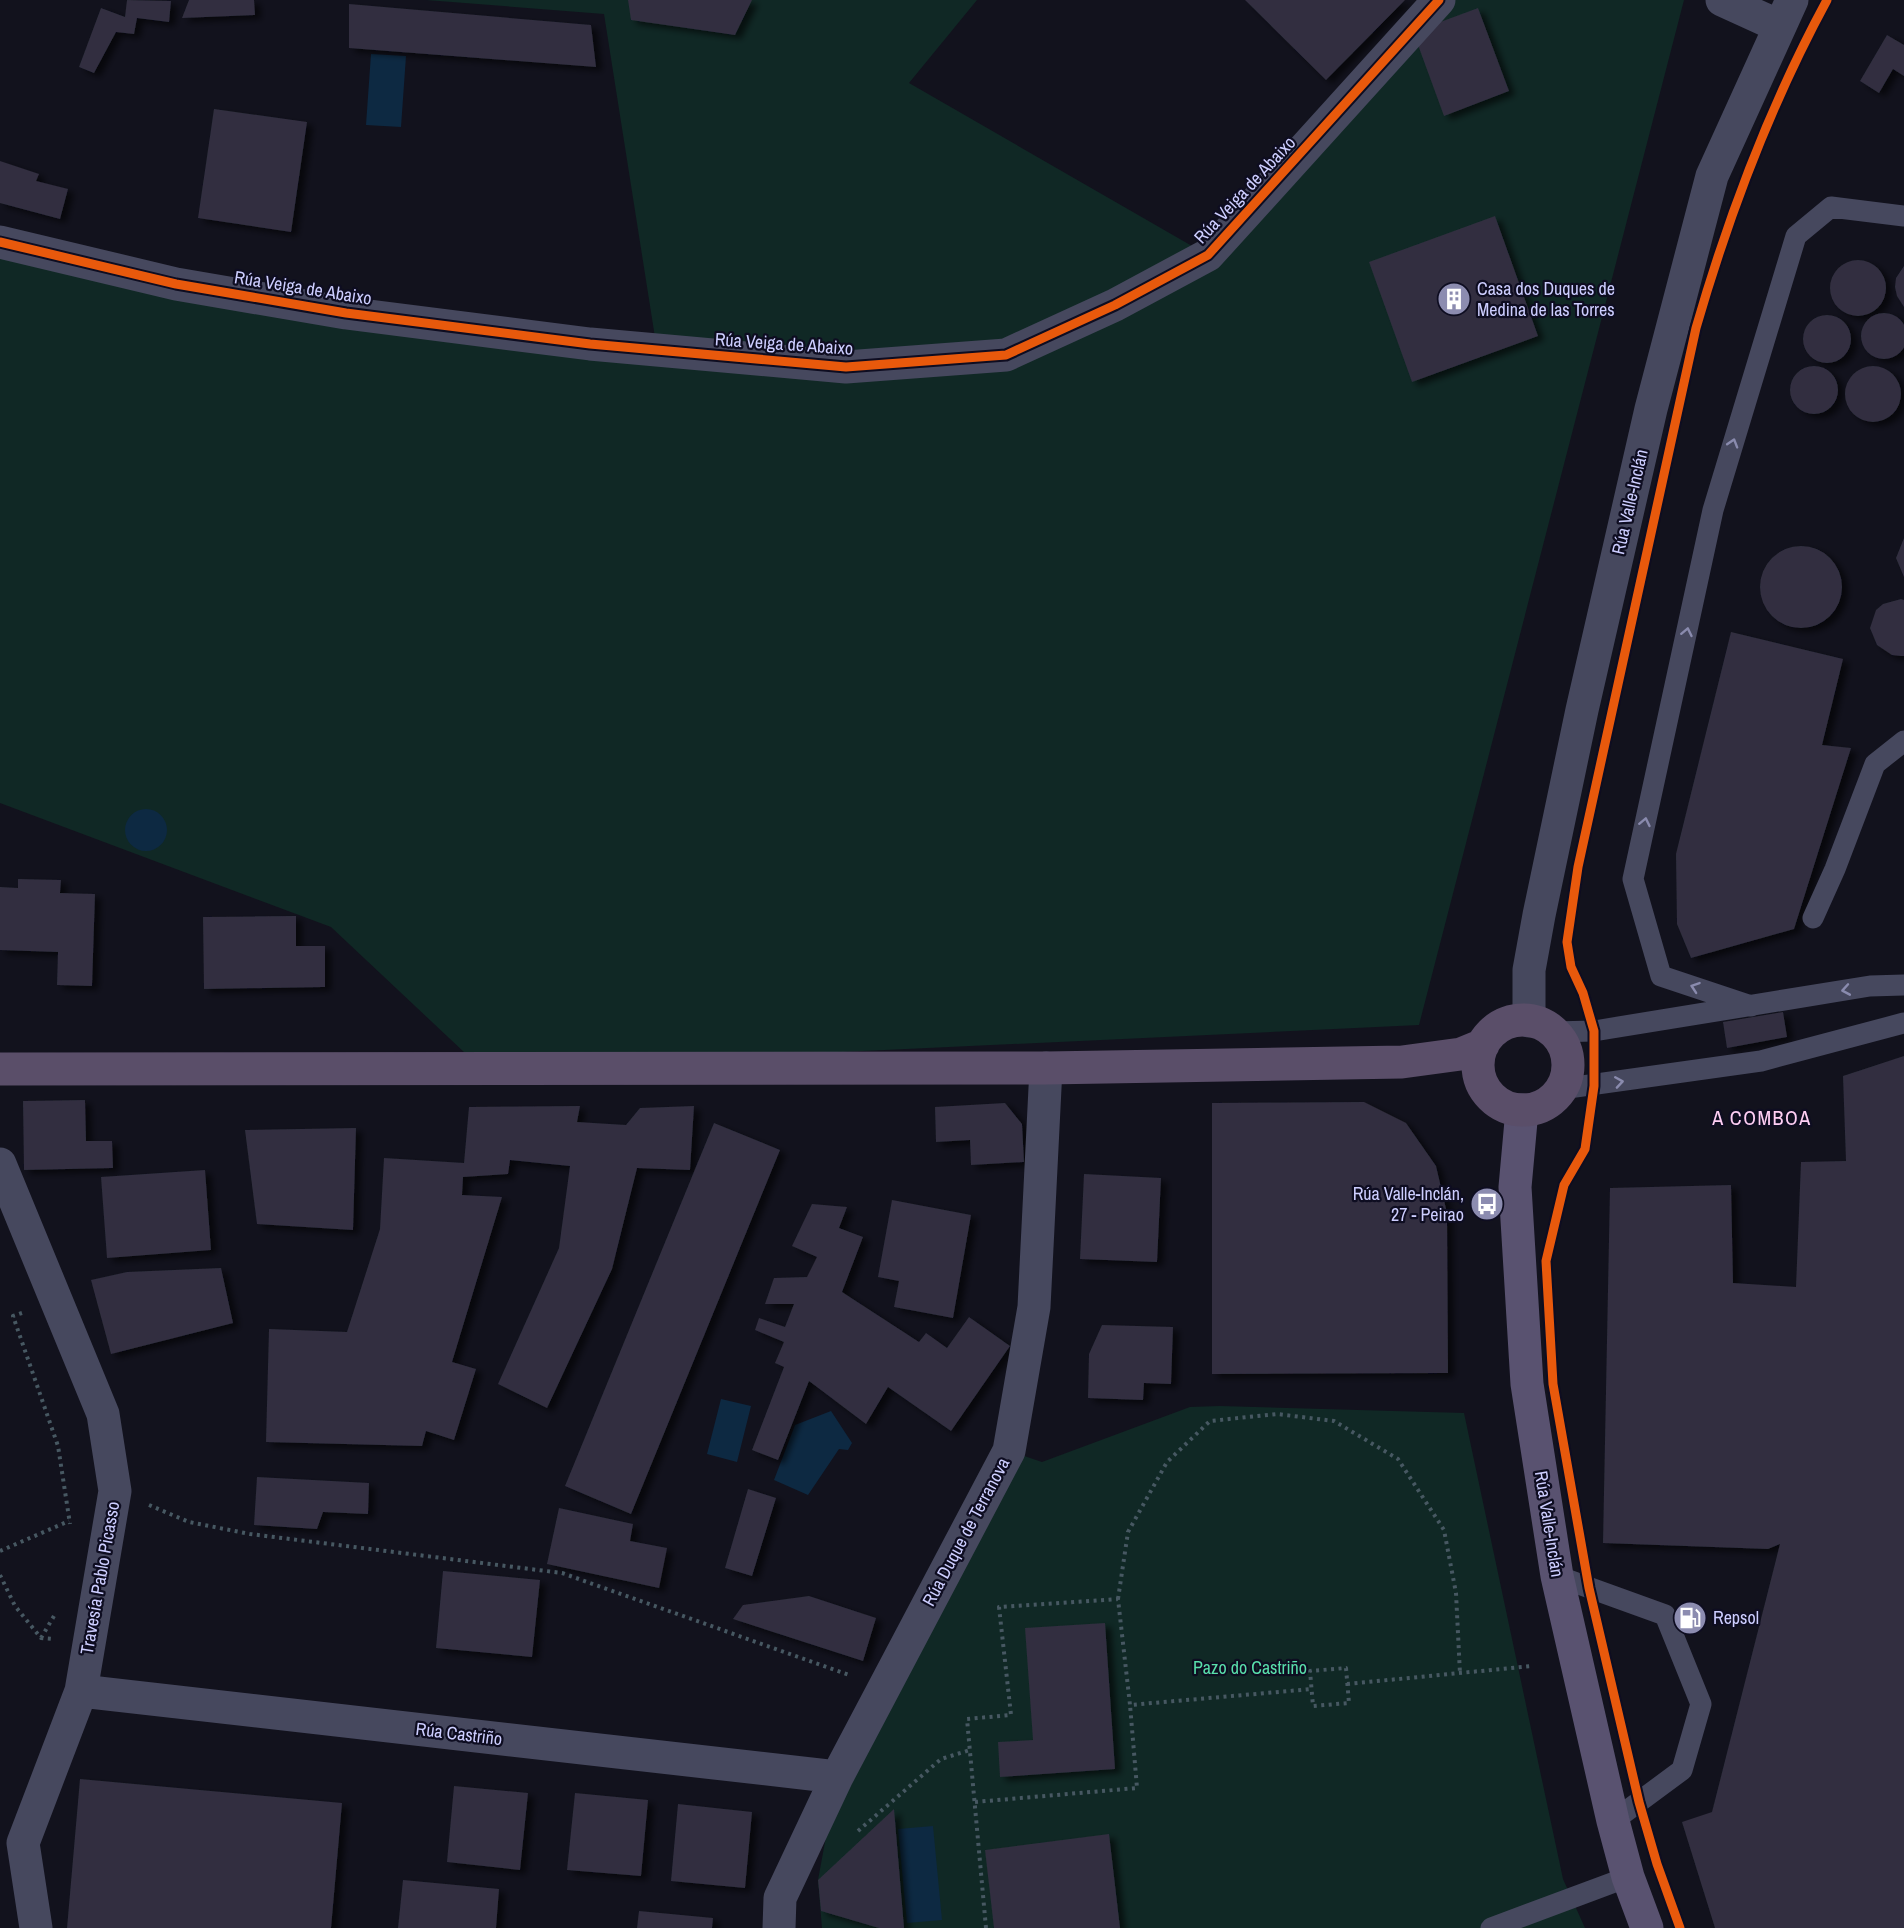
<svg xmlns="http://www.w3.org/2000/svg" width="1904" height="1928" font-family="'Archivo Narrow',sans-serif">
  <defs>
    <filter id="shadow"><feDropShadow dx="6" dy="4" stdDeviation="3" flood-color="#0009"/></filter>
  </defs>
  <rect width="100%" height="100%" fill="#12121d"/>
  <path fill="#102825" d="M426 0H977L909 83 1192 246 1248 212 1440 0H1684L1419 1025 482 1069 331 927 0 803V242L657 350 604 14Z
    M1220 1406 1464 1413 1563 1879 1585 1928H822L818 1880 837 1777 1009 1451 1042 1462 1190 1407Z"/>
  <path fill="#0d2942" d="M371 54 406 56 401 127 366 125Z
    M125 830a21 21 0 1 1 42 0a21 21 0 1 1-42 0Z
    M721 1399 751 1406 737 1462 707 1454Z
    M831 1411 852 1443 848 1450 839 1449 808 1495 774 1480 795 1425Z
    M933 1826 942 1920 907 1923 898 1829Z"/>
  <path fill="#302f3f" filter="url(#shadow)" d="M127 0 171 1 169 22 137 18 134 34 116 32 94 73 79 67 101 8 125 17Z
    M189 0H254L255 15 182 18Z
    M628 0H752L735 35 631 20Z
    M1245 0H1405L1326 80Z
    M349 4 591 25 596 67 349 48Z
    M1478 8 1509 91 1444 116 1418 45 1435 24Z
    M1887 35 1904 45V76L1893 69 1879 93 1860 81Z
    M214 109 307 122 291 232 198 218Z
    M0 161 39 174 36 181 68 189 60 219 0 203Z
    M1495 216 1538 336 1412 382 1369 262Z
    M1830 288a28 28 0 1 1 56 0a28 28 0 1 1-56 0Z
    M1904 266V307L1897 296 1895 287 1896 278Z
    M1861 336a23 23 0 1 1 46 0a23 23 0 1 1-46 0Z
    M1803 339a24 24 0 1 1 48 0a24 24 0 1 1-48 0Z
    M1845 394a28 28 0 1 1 56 0a28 28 0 1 1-56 0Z
    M1790 390a24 24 0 1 1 48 0a24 24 0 1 1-48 0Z
    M1904 538V577L1896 558Z
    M1760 587a41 41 0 1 1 82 0a41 41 0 1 1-82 0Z
    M1901 599 1904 600V656H1901L1892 655 1877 645 1870 628 1876 610 1883 604Z
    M1731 632 1843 659 1822 745 1851 748 1794 929 1691 958 1677 924 1676 854Z
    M18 879 61 880 60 893 95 894 92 986 57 985 58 952 0 950V887L18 888Z
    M296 916V946H325V987L204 989 203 917Z
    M1783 1012 1787 1037 1727 1048 1723 1022Z
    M1904 1056V1928H1715L1682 1822 1712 1812 1780 1544 1768 1549 1603 1543 1610 1188 1731 1185 1733 1283 1796 1287 1801 1162 1846 1161 1843 1076Z
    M85 1100 86 1141H112L113 1168 24 1170 23 1101Z
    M1364 1102 1406 1123 1436 1166 1447 1213 1448 1373 1212 1374V1103Z
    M1005 1103 1022 1124 1024 1162 971 1165 970 1140 936 1142 935 1107Z
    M580 1106 577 1122 626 1125 640 1108 694 1106 690 1170 637 1168 612 1269 547 1408 498 1384 559 1248 570 1166 510 1160 508 1174 463 1177 462 1195 502 1197 452 1362 476 1369 454 1440 426 1431 422 1446 266 1442 269 1329 347 1332 380 1229 384 1158 464 1163 469 1107Z
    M714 1123 780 1150 631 1514 565 1486Z
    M356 1128 353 1230 257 1224 245 1130Z
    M205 1170 211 1250 107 1258 101 1177Z
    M1084 1174 1161 1178 1157 1262 1080 1259Z
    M892 1200 971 1215 953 1318 894 1307 899 1281 878 1277Z
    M812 1204 847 1207 839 1228 863 1237 842 1292 919 1342 926 1333 947 1348 969 1317 1010 1346 951 1431 888 1387 866 1424 809 1381 778 1460 752 1450 784 1367 775 1363 784 1342 755 1330 759 1318 785 1327 794 1304H765L774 1278 807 1277 817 1257 792 1246Z
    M221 1268 233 1323 111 1354 91 1280 127 1272Z
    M1102 1325 1173 1327 1171 1384 1144 1383 1143 1400 1088 1398 1089 1354Z
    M257 1477 369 1483 368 1514 323 1512 317 1529 254 1525Z
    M748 1489 776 1498 752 1576 725 1568Z
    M559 1508 633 1524 630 1541 667 1548 659 1588 547 1564Z
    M443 1571 540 1580 532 1657 436 1648Z
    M809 1596 876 1618 863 1661 733 1619 743 1605Z
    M1105 1623 1115 1769 1000 1777 998 1742 1033 1740 1025 1628Z
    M80 1779 342 1803 331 1928H67Z
    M454 1786 528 1793 520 1870 447 1862Z
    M575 1793 648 1800 641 1876 567 1870Z
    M678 1804 752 1812 745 1888 671 1881Z
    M894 1809 904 1928H879L821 1911 818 1880Z
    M1109 1834 1120 1928H994L985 1850Z
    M403 1880 499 1889 496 1928H398Z
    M639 1911 713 1918 712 1928H637Z"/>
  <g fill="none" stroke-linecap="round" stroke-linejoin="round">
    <path stroke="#475862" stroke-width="4" stroke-dasharray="3 4.5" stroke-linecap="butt" d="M22 1313 13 1316 58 1446 70 1524
      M149 1505 189 1522 250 1534 562 1573 849 1675
      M0 1551 69 1521
      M0 1575 15 1606 41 1638 54 1639
      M1118 1599 1128 1532 1167 1462 1210 1421 1277 1414 1334 1421 1398 1459 1444 1530 1456 1593 1460 1674
      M41 1638 54 1616
      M1346 1668 1349 1703 1313 1706 1310 1671Z
      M1347 1684 1532 1666
      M975 1802 1137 1788 1130 1705
      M858 1831 941 1759 970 1750
      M986 1928 967 1719 1011 1715 999 1607 1118 1599 1130 1705 1312 1689"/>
    <path stroke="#46485e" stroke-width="21" d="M1813 918 1835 869 1875 764 1904 741
      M1751 1006 1661 976 1633 879 1713 510 1796 236 1831 207 1904 216
      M1553 1032 1594 1031 1870 986 1904 985
      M1561 1089 1761 1061 1904 1023
      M1557 1576 1665 1615 1701 1704 1682 1770 1613 1821
      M1491 1928 1628 1877"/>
    <path stroke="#46485e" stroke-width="33" d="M1722 0 1779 26
      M0 242 176 284 346 313 590 344 846 367 1006 355 1115 305 1208 255 1439 0
      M1529 1021V970L1539 915 1582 710 1651 409 1712 176 1792 0
      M0 1164 103 1414 115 1491 81 1691 23 1843 36 1928
      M81 1691 837 1777
      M779 1928 780 1898 837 1777 1009 1451 1034 1307 1046 1068"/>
    <path stroke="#595270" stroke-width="33" d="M1522 1110 1515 1187 1527 1384 1557 1576 1613 1821 1628 1877 1647 1928"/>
    <path stroke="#5a4e69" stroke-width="33" d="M1478 1065a45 45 0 1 1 90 0a45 45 0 1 1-90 0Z
      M0 1069 1046 1068 1402 1062 1461 1054 1483 1045"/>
    <g stroke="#0e0d21" stroke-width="13">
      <path id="cycleway" d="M0 242 176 284 346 313 590 344 846 367 1006 355 1115 305 1208 255 1439 0
        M1680 1928 1657 1864 1639 1802 1589 1588 1553 1384 1546 1261 1564 1185 1585 1149 1594 1086V1031L1583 993 1571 967 1567 942 1578 867 1696 328C1729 214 1770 105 1827 0"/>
    </g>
    <use href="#cycleway" stroke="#e8590c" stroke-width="9"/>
  </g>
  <defs><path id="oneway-chevron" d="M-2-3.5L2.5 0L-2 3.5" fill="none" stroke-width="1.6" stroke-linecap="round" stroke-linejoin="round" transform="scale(1.5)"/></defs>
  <g stroke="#8a8bae">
    <use href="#oneway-chevron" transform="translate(1733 443) rotate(-73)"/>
    <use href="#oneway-chevron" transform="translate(1687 632) rotate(-78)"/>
    <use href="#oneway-chevron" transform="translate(1645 822) rotate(-78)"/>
    <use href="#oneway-chevron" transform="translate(1695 987) rotate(-161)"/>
    <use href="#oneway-chevron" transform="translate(1846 990) rotate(170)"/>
    <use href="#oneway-chevron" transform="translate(1619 1082) rotate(-9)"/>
  </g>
  <defs>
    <g id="building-disc" transform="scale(1.725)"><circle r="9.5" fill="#8c8cb0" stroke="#0e0d21"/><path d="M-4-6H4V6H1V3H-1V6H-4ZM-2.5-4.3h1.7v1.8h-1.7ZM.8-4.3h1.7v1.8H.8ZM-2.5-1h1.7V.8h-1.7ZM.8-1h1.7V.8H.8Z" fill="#fff"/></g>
    <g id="bus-disc" transform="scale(1.725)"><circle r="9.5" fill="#8c8cb0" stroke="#0e0d21"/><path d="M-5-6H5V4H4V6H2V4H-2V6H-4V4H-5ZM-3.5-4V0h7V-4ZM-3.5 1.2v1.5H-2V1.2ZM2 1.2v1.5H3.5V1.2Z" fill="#fff"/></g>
    <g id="fuel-disc" transform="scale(1.725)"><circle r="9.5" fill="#8c8cb0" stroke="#0e0d21"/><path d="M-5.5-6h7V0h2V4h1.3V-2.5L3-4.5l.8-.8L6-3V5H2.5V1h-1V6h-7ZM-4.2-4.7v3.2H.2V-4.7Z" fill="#fff"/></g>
  </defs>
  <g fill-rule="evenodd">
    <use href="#building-disc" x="1454" y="299"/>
    <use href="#bus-disc" x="1487" y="1204"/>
    <use href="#fuel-disc" x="1690" y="1618"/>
  </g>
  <g text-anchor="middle" stroke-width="4.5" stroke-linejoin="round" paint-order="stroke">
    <g font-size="18" fill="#cdceff" stroke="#0e0d21">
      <text transform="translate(1245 190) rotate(-47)" y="6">Rúa Veiga de Abaixo</text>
      <text transform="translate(303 288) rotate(9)" y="6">Rúa Veiga de Abaixo</text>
      <text transform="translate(784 344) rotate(4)" y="6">Rúa Veiga de Abaixo</text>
      <text transform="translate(1630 502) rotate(-77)" y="6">Rúa Valle-Inclán</text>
      <text transform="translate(1549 1524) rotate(81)" y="6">Rúa Valle-Inclán</text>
      <text transform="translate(966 1532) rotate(-62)" y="6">Rúa Duque de Terranova</text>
      <text transform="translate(100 1578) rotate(-80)" y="6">Travesía Pablo Picasso</text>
      <text transform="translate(459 1734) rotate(7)" y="6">Rúa Castriño</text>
    </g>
    <g font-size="18" fill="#cdceff" stroke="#0e0d21" text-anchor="start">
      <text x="1477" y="295">Casa dos Duques de<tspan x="1477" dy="21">Medina de las Torres</tspan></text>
      <text x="1464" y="1200" text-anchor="end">Rúa Valle-Inclán,<tspan x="1464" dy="21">27 - Peirao</tspan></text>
      <text x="1713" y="1624">Repsol</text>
    </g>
    <g font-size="18" fill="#59dfab" stroke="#0e0d21">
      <text x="1250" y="1674">Pazo do Castriño</text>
    </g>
    <g font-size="20" letter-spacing="1.5" fill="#ffcff4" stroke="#0e0d21">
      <text x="1762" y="1125">A COMBOA</text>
    </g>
  </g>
</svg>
